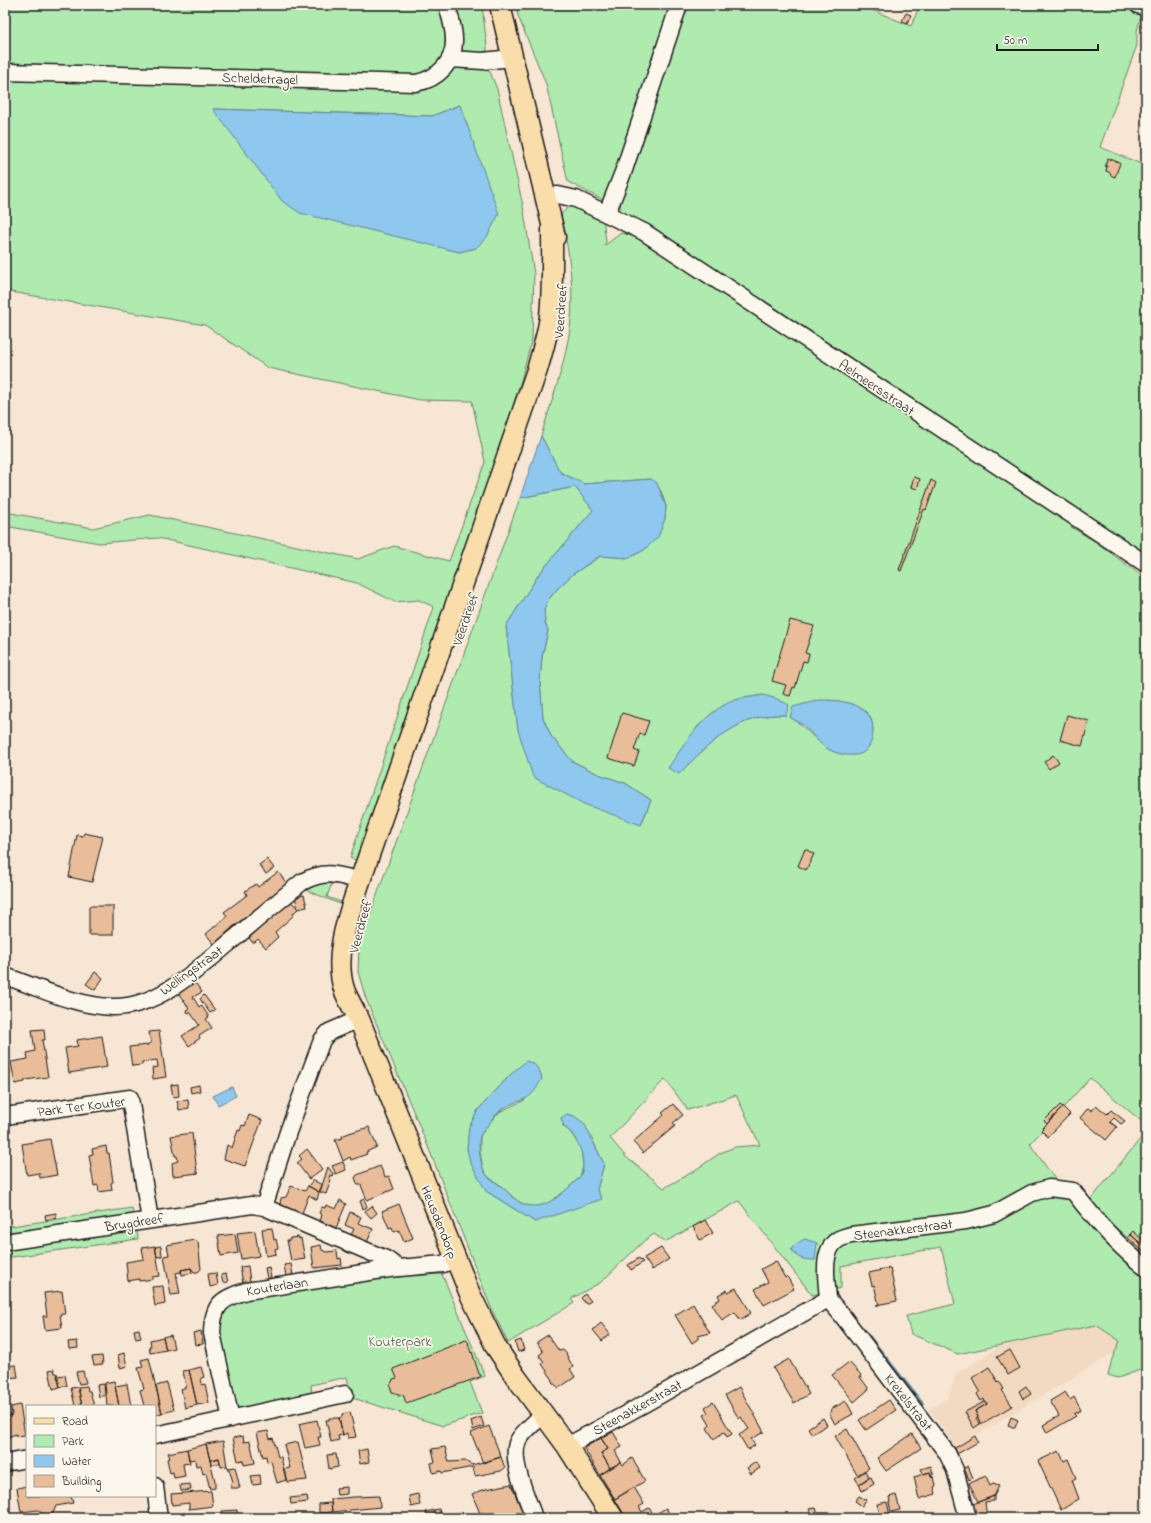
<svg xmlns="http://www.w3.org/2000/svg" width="1151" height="1523" font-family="'Indie Flower',sans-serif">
  <rect width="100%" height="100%" fill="#f6e6d3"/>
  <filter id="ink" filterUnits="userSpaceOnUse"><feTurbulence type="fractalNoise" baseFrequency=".025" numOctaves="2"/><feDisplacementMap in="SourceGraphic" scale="8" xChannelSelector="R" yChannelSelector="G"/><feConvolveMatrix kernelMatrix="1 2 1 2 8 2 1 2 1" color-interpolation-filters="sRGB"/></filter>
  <g filter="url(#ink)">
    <path fill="#f2dac2" d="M1132 1262 1146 1334 955 1448 942 1427 929 1409 948 1398 956 1374Z"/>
    <path fill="#afeaaf" stroke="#668366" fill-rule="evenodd" d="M5 5H438C444 25 452 52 434 68 429 72 423 75 418 78L5 68Z
      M453 5H482L487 47V51L482 52 479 56 457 54Z
      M516 5H675L607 202 568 182 546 84 518 16Z
      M683 5H860L911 26 920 5H1146V20L1140 19 1137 31V45L1100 147 1146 166V555L1079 512 1071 527 1096 542 1146 579V1125L1090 1078 1030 1144 1052 1175 1104 1236 1146 1274V1374L1143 1369 1118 1378 1108 1375 1112 1359 1120 1341 1096 1325 958 1354 911 1334 906 1316 955 1304 941 1247 841 1266V1288L812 1295 739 1201 665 1242 654 1234 645 1240 601 1282 571 1299 574 1303 508 1343 492 1310 427 1144 366 999 358 972 359 945 520 498 575 487 593 510 539 574 506 626 518 730 641 825 651 800 625 783 598 774 572 761 551 736 543 718 540 681 542 657 548 631 545 623 544 610 548 600 559 587 573 574 601 556 629 558 644 550 665 519 666 506 661 491 651 479 584 484 560 472 541 436C550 406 561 376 567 345 577 301 570 257 561 214L569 207 576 206 603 217 606 242 604 246 621 233 634 236 639 223 625 216 620 210 621 198ZM763 695 786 715C741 712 708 744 679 774L697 727 710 715 724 705 736 700ZM829 700 841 702 870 716C875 731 873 737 865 751 828 765 817 734 790 717ZM511 1074 525 1100 501 1111 490 1122 480 1136V1152L483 1169 488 1177 499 1184 516 1200 525 1205 534 1207 547 1204 565 1191 580 1177 583 1166 581 1148 571 1133 562 1125 590 1135 604 1164 597 1190 535 1222 486 1191 467 1149 469 1128 478 1110ZM665 1079 688 1110 736 1095 760 1145 735 1147 720 1153 694 1171 664 1188 626 1157 610 1138Z
      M459 65C468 65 478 70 485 68L490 72 497 89 523 206 534 274 532 339 520 384 492 472 356 860 350 858 434 607 419 600 395 602 357 583 158 538 99 543 5 526V512L93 528 150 515 358 559 394 546 449 561 485 462 472 401 420 400 268 368 205 325 5 291V75L416 88 448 74ZM459 105 487 237 476 248 459 252 214 109 432 116Z
      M320 882 332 883 327 897 341 902 340 904 303 889Z
      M1146 1132V1254L1088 1203Z
      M132 1208 134 1219 5 1239V1227Z
      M137 1226 138 1239 5 1258V1246Z
      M442 1274 485 1376 470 1382 482 1413 443 1426 356 1399 351 1394 347 1377 311 1385 312 1395 236 1410 217 1333 222 1309 230 1301 387 1277Z"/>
    <path fill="#8fc8ee" stroke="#61839a" d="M460 105 499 214 487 237 476 248 459 252 300 213 282 201 213 109 432 116Z
      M541 436 560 472 584 484 651 479 657 483 666 507 665 519 658 537 644 550 629 558 600 556 573 574 559 587 548 600 544 610 545 623 548 630 542 657 540 681 543 718 551 736 572 761 598 774 625 783 651 800 641 825 584 804 533 777 518 730 506 626 539 574 593 510 575 487 520 498Z
      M763 695 777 699 789 705 786 715C741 712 708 744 679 774L668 768C686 742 703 712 735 700 744 697 754 697 763 695Z
      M820 700C834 700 855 701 866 712 877 721 875 749 860 754 851 757 838 754 830 750 819 745 812 733 803 725 799 722 794 720 790 717L793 707Z
      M526 1061C537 1064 538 1068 542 1078 529 1106 521 1096 501 1110 496 1114 491 1121 487 1126 485 1129 481 1133 480 1136 477 1145 481 1170 488 1177 490 1180 495 1181 498 1184 510 1192 517 1206 533 1206 545 1207 558 1197 567 1189 575 1182 583 1177 583 1165 583 1153 579 1144 572 1134 567 1128 562 1126 561 1118L567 1114 574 1116 584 1123 604 1164 597 1190 602 1199 535 1222 486 1191 470 1162 467 1149 469 1127 478 1110 511 1074Z
      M232 1087 236 1096 218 1105 213 1096Z
      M805 1239 817 1243 815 1260C803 1260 798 1259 791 1249L796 1244Z"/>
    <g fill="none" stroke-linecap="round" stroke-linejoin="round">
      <path stroke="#61839a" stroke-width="4" d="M869 1337 922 1404"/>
    </g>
    <path fill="#e9bd99" stroke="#1c1c1c" d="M906 13 911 15 907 23 902 21Z
      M1108 158 1120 163 1115 177 1110 175 1111 173 1106 171 1107 166H1105Z
      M914 477 920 479 917 489 911 487Z
      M931 480 936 483 926 510 924 509 901 571 899 570Z
      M790 620 814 626 805 653 809 654 807 662 803 661 795 688 793 687 790 696 783 694 786 685 772 681Z
      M622 713 649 721 644 735 640 733 634 750 639 752 634 766 608 758Z
      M1067 715 1089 721 1082 746 1060 740Z
      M1053 755 1059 762 1049 769 1044 762Z
      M84 833 103 837 92 882 69 877 77 835 83 836Z
      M805 849 814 854 806 870 798 866Z
      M267 859 274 868 266 874 259 865Z
      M278 872 288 885 234 926 214 944 206 934 227 916 224 912 247 895 245 891 256 884 258 887Z
      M304 895 307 907 298 909 295 897Z
      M289 899 298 909 293 913 294 915 275 932 278 937 266 948 258 939 255 942H252L247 935Z
      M89 906H113V935H89Z
      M95 972 103 978 95 990 86 984Z
      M193 983 196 984 202 992 193 997 199 1007 201 1005 209 1017 206 1019 212 1028 199 1036 200 1038 189 1046 182 1036 199 1025 190 1012 188 1013 186 1010 189 1008 178 993Z
      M204 995 215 1010 210 1013 200 999Z
      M44 1029 45 1040H42L48 1077 25 1080V1082L15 1084 11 1062 28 1059 27 1053 35 1051 32 1030Z
      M159 1031 166 1077 153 1079 152 1068 158 1067 157 1060 142 1062V1065L132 1066 129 1047 148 1045V1044L151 1043 149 1032Z
      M102 1036 107 1067 69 1073 65 1048 78 1046 77 1040Z
      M178 1084 179 1096 173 1097 171 1085Z
      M199 1085 200 1091 191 1093 190 1087Z
      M188 1100 189 1108 179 1110 177 1101Z
      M673 1104 683 1115 673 1123 675 1126 643 1153 633 1142 664 1115 662 1113Z
      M1060 1105 1063 1107 1047 1124 1044 1121Z
      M1096 1105 1107 1114 1111 1110 1125 1121 1121 1124 1114 1118 1110 1122 1117 1127 1106 1140 1080 1118 1088 1108 1092 1111Z
      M1063 1107 1070 1114 1048 1137 1041 1130Z
      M249 1115 262 1120 245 1166 224 1159 227 1145 232 1148 238 1130 240 1131 242 1125 245 1126Z
      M369 1127 377 1147 366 1152 367 1154 351 1160 350 1157 343 1161 335 1140 343 1138 342 1136 349 1133Z
      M192 1133 197 1172 199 1173 173 1176 172 1163 178 1161 177 1156H175L171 1136Z
      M50 1139 57 1175 40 1178 39 1173 27 1175 22 1144Z
      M106 1146 107 1153H109L113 1182 111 1183 112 1190 99 1192 98 1185 94 1186 89 1155 93 1154 92 1149Z
      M307 1149 322 1169 309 1179 297 1163 302 1159 299 1156Z
      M343 1162 346 1170 336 1174 332 1166Z
      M380 1166 385 1177 389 1176 394 1189 367 1200 361 1185H358L355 1178 357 1175Z
      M328 1167 334 1175 333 1176 330 1175 329 1179 331 1180 326 1194 320 1192Z
      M313 1180 322 1185 319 1192 308 1186Z
      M291 1186 305 1191 308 1186 319 1192 317 1200 309 1195 302 1213 282 1206 280 1204 281 1198 286 1197Z
      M364 1199 367 1207 363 1209 360 1201Z
      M340 1200 346 1204 336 1228 320 1221 322 1215 319 1213 322 1207 325 1208 326 1205 336 1209Z
      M399 1204 413 1238 404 1242 399 1230 394 1232 392 1227 389 1228 382 1211Z
      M372 1206 377 1213 371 1218 365 1211Z
      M350 1212 361 1217 358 1223 373 1229 367 1242 351 1235 354 1229 345 1225Z
      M56 1213V1218L46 1220 45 1215Z
      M705 1220 713 1233 700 1240 693 1227Z
      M272 1228 274 1240 276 1239 278 1248 275 1249 276 1254 266 1256 262 1229Z
      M255 1231 259 1256 241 1259 237 1233Z
      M1133 1231 1146 1243V1248L1130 1234Z
      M235 1234 238 1253 221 1256 218 1236Z
      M1130 1234 1146 1248V1254L1128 1238Z
      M299 1237V1239L301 1238 305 1259 291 1261 287 1240H290V1238Z
      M195 1240 198 1242 201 1269 198 1272H194L191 1268 181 1270V1272L176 1273 180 1294 171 1295 164 1256 169 1255 167 1245Z
      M321 1245 322 1250 326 1252 337 1251 338 1259 341 1258 342 1265 314 1268 311 1247Z
      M155 1246 160 1276 152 1277 153 1279 139 1281V1279L128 1281 126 1262 144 1259 142 1248Z
      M161 1246 162 1256 157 1257 155 1247Z
      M661 1248 669 1259 652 1270 644 1258Z
      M639 1258 643 1262 631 1270 628 1265Z
      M776 1261 785 1278 787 1276 794 1289 764 1305 755 1289 768 1282 761 1269Z
      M291 1264 293 1275 286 1276 284 1265Z
      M248 1266 250 1282 243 1283 240 1267Z
      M269 1267 271 1278H267L265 1268Z
      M191 1268 192 1273 182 1275 181 1270Z
      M890 1268 897 1301 876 1305H879L874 1285 872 1286 869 1273Z
      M216 1273 218 1285 210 1287 208 1274Z
      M226 1274 228 1282 223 1283 221 1275Z
      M163 1286 165 1304 155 1306 152 1287Z
      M736 1288 751 1313 740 1320 735 1312 722 1320 712 1304 720 1299 718 1295 727 1290 728 1292Z
      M62 1291 65 1314H60L62 1328 45 1330 43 1316H47L44 1293Z
      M585 1294 591 1301 586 1304 581 1298Z
      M693 1304 710 1333 698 1336V1339L692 1343 675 1315Z
      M601 1323 610 1334 602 1341 593 1330Z
      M139 1329 141 1338 136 1339 134 1330Z
      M201 1331 203 1344 195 1345 193 1333Z
      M171 1335 174 1348 166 1350 163 1337Z
      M548 1335 559 1351 563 1350 566 1353 568 1358 573 1367 570 1369 575 1377 559 1388 552 1382 553 1380 542 1364 544 1362 539 1355 543 1352 537 1342Z
      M163 1337 166 1350 150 1353 149 1346H151L150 1340Z
      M466 1340 469 1343H468L471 1353 472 1352 479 1374 481 1375 480 1377 406 1403 403 1394 399 1396V1394L392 1392 390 1385 393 1380V1379L397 1378 393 1369Z
      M521 1340 524 1350 518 1352 515 1342Z
      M77 1341 78 1348 69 1349 68 1342Z
      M1010 1350 1020 1368 1008 1375 997 1357Z
      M124 1353 127 1366 120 1368 118 1355Z
      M102 1356 103 1364 94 1365 92 1357Z
      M149 1358 162 1413 155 1415V1406H144L140 1390 144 1389 138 1368 143 1367 141 1360Z
      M789 1359 809 1394 794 1403 773 1368Z
      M849 1362 861 1375 860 1377 869 1389 854 1402 832 1375Z
      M16 1365 18 1377 6 1378 5 1366Z
      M201 1367 204 1377 201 1378 202 1385 205 1384 209 1403 197 1405 189 1370Z
      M989 1367 998 1382 999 1381 1004 1389 1002 1390 1012 1406 981 1424 975 1411 987 1404 984 1399 981 1401 977 1394 980 1391 972 1378Z
      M54 1369 55 1373H57L60 1387 53 1389 49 1370Z
      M189 1370 197 1405 185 1408 181 1389 186 1387 183 1371Z
      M83 1371 86 1383 79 1384 76 1372Z
      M65 1375 67 1386 60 1387 57 1376Z
      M114 1381 119 1406H107L105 1383Z
      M167 1383 174 1410 162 1413 156 1386Z
      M104 1384 105 1395 99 1397 97 1385Z
      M127 1384 131 1406H119L115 1386Z
      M87 1386 88 1391H90L94 1406H82L78 1387Z
      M1026 1386 1031 1394 1023 1399 1019 1391Z
      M78 1387 82 1406H75L71 1388Z
      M739 1387 764 1432 751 1439 755 1445 748 1450 739 1435 749 1429 741 1417 739 1419 725 1395Z
      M1065 1392 1070 1400 1074 1397 1081 1410 1074 1414 1076 1416 1047 1433 1043 1425 1059 1416 1050 1401Z
      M889 1400 896 1410 866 1430 859 1420Z
      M846 1401 853 1414 835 1424 829 1413 832 1411 831 1409Z
      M986 1401 987 1404 975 1411 978 1417 976 1418 980 1424 974 1428 965 1412Z
      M713 1402 732 1434 727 1437 724 1432 714 1439 707 1428 710 1425 704 1415 708 1413 705 1407Z
      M20 1405 25 1435 16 1436V1434L5 1438V1416L12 1415 11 1407Z
      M350 1412 356 1437 348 1438 347 1433 343 1435 339 1418 342 1417V1414Z
      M481 1417 484 1426 473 1430 471 1421Z
      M1011 1417 1018 1420 1015 1428 1008 1425Z
      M329 1418H339L343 1435 338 1436 339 1440 331 1442 326 1420H329Z
      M823 1418 827 1425 812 1434 808 1428Z
      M317 1420 321 1437H318L320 1445 305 1448 299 1424Z
      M489 1426 501 1457 483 1463 471 1433Z
      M847 1429 869 1468 857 1475 835 1436Z
      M268 1431 270 1439 273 1438 278 1457H281L286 1480 277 1483 271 1461 267 1462 266 1456 263 1457 257 1433Z
      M613 1432 622 1447 615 1451 621 1462 610 1468 601 1453 608 1449 601 1438Z
      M912 1434 921 1448 886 1471 877 1458Z
      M243 1436 244 1442 250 1441 255 1463 244 1465 243 1460 238 1461 233 1438Z
      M975 1436 978 1442 957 1454 955 1448Z
      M601 1438 608 1449 601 1453 610 1468 600 1475 584 1448Z
      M223 1441 227 1466 229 1468 235 1467 240 1488H231V1483L233 1482 229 1469 227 1466 221 1467 219 1458 210 1460 206 1444Z
      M298 1442 307 1480 287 1482 284 1469 290 1468 284 1445Z
      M206 1444 215 1481V1488L210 1489 206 1473 203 1474 201 1465 196 1466 195 1459 189 1460 187 1449Z
      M445 1447 449 1462 465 1461 472 1465 501 1457 505 1468 501 1471 475 1476 473 1467 442 1473 441 1471 433 1473 431 1463 435 1462 432 1449Z
      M187 1449 190 1463 183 1464 185 1476 174 1478 173 1472 170 1473 167 1459 170 1458 168 1453Z
      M367 1449 369 1462 360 1464 358 1451Z
      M1059 1451 1064 1461 1068 1459 1076 1478 1072 1480 1079 1499 1061 1510 1038 1461Z
      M336 1454 338 1467 329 1469 327 1455Z
      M219 1458 220 1463 211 1465 210 1460Z
      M632 1458 645 1481 615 1499 600 1475 621 1462 623 1465Z
      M756 1462 760 1468 751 1474 747 1468Z
      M931 1466 934 1477 932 1478 930 1472 923 1474 921 1469Z
      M968 1466 973 1478 969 1480 964 1468Z
      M865 1471 869 1477 859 1484 855 1478Z
      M930 1472 932 1478 934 1477 936 1486 934 1487 936 1494 919 1499 914 1477Z
      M260 1475 261 1484 253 1485 251 1476Z
      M986 1476 990 1486 993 1484 999 1486 994 1496 978 1502 969 1483Z
      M871 1477 874 1484 862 1491 859 1484Z
      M190 1484 191 1490 181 1491 180 1485Z
      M511 1484 525 1518H482L472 1494 486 1489Z
      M27 1486V1496H71L73 1503 56 1506 53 1513 49 1515 43 1514 38 1510 21 1512 17 1488Z
      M347 1487V1494L337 1495 336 1488Z
      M634 1487 644 1504 639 1507 642 1512 649 1508 654 1515 649 1518H626L615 1499Z
      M211 1491 213 1506 189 1509V1503L172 1505 171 1494Z
      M418 1494 420 1505 411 1507 409 1496Z
      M896 1495 900 1510 891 1512 889 1502H890L889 1497Z
      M307 1496 308 1502 291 1504 290 1498Z
      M379 1496 380 1507 332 1512 331 1499 354 1497Z
      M859 1496 866 1500 862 1506 855 1501Z
      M994 1496V1501L985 1502 987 1518H975L973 1504Z
      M887 1502 890 1516 885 1518H877L881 1517 877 1504Z
      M331 1503 332 1512 319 1513V1504Z
      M666 1508 672 1518H649L654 1515Z
      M816 1508 819 1518H812L809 1509Z
      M439 1509 441 1518H435L434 1510Z
      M237 1510 238 1518H223L222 1511Z
      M434 1510 435 1518H427L426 1512Z"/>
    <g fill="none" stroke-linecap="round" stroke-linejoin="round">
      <g stroke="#1c1c1c" stroke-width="19">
        <path id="minor" d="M1138 5 1146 7
          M450 59 483 61 512 58
          M5 72 416 83C438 79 455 62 454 39 454 28 450 16 447 5
          M545 197 558 195 576 199 644 232 1146 564
          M607 213 624 170 679 5
          M5 976C40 988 75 1006 113 1007 159 1008 201 966 235 938 257 919 280 900 302 882 325 870 336 874 360 881
          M5 1116 130 1098 150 1220
          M264 1207 288 1132 322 1040 329 1032 359 1019
          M5 1242 252 1205 264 1207 386 1259 399 1268
          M828 1299 841 1314 947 1453 955 1470 968 1518
          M231 1419 212 1333C213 1305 220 1299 246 1291L389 1269 443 1264 455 1259
          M155 1435 345 1394
          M567 1446 646 1403 828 1299C827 1281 820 1250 839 1239 843 1237 848 1236 851 1235L966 1221 994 1214 1032 1193 1049 1188 1073 1191C1095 1220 1118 1246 1146 1268
          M5 1463 27 1459
          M155 1486 159 1518
          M534 1518C528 1499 509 1460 518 1441 523 1431 535 1423 543 1414"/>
      </g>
      <g stroke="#1c1c1c" stroke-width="23">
        <path id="major" d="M500 5 555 237
          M552 225C552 255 553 286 550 316 548 334 542 352 537 370L360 881C349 914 332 957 345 992 349 1001 354 1010 359 1019L470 1294 496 1347 516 1377 567 1446 613 1518"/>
      </g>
      <use href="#minor" stroke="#fbf7ec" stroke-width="16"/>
      <use href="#major" stroke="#f9ddab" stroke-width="20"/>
    </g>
  </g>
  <g text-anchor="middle" stroke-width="3.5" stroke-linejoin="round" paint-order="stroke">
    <g font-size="14" fill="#1c1c1c" stroke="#fbf7ec">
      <text transform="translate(260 78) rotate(2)" y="5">Scheldetragel</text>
      <text transform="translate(560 311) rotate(-86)" y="5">Veerdreef</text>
      <text transform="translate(877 387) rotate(34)" y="5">Aelmeersstraat</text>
      <text transform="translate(465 619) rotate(-71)" y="5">Veerdreef</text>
      <text transform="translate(360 926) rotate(-75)" y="5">Veerdreef</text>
      <text transform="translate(191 970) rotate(-36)" y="5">Wellingstraat</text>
      <text transform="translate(81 1106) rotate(-7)" y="5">Park Ter Kouter</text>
      <text transform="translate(134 1222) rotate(-9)" y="5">Brugdreef</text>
      <text transform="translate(440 1222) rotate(68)" y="5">Heusdendorp</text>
      <text transform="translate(903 1229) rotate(-7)" y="5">Steenakkerstraat</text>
      <text transform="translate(277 1286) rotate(-9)" y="5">Kouterlaan</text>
      <text transform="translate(909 1402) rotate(52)" y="5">Krekelstraat</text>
      <text transform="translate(637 1407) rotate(-29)" y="5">Steenakkerstraat</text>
    </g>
    <g font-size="14" fill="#485a48" stroke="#fbf7ec">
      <text x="400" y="1346">Kouterpark</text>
    </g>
  </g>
  <rect width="1151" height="1523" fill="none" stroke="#fbf7ec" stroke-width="20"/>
  <rect x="10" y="10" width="1131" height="1503" fill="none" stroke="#1c1c1c" stroke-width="1.5" filter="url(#ink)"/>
  <rect x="26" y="1405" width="130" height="92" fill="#fbf7ec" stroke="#a29f99"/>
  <rect x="34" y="1418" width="20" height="6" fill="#f9ddab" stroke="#a29f99"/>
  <text x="62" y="1425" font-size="12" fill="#1c1c1c">Road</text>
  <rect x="34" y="1435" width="20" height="12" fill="#afeaaf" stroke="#a29f99"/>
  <text x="62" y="1445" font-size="12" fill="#1c1c1c">Park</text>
  <rect x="34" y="1455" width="20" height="12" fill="#8fc8ee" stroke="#a29f99"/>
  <text x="62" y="1465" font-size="12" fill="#1c1c1c">Water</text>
  <rect x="34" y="1475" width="20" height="12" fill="#e9bd99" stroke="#a29f99"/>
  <text x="62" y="1485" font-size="12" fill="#1c1c1c">Building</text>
  <path d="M997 44v6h101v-6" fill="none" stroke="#1c1c1c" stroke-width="2"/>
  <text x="1003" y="44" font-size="12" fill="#1c1c1c" stroke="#fbf7ec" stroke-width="3" paint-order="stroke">50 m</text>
</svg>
